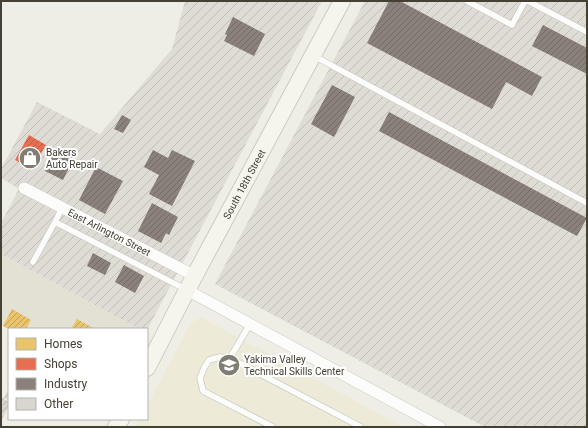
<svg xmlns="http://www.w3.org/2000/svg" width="588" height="428" font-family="Roboto,sans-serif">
  <defs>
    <pattern id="industrial-furrows" width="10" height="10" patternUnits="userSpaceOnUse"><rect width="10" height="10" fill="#dedcd4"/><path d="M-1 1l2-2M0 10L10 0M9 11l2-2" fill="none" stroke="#c0beb6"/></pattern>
    <pattern id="homes-hatch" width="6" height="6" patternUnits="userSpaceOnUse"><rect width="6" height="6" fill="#e9c46a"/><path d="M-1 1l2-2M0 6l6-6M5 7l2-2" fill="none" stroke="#bea158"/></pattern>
    <pattern id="shops-hatch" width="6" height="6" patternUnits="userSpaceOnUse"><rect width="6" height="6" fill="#e76f51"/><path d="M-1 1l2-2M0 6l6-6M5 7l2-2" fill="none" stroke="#bd5d44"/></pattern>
    <pattern id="industry-hatch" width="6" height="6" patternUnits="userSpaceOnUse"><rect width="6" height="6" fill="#8a817c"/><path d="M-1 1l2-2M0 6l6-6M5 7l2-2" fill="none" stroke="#726b66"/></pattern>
    <pattern id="building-hatch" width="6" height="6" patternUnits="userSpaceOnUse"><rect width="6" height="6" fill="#d8d6cf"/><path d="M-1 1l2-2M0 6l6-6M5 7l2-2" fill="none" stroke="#bbb9b2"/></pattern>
  </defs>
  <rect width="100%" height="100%" fill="#eeede6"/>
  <path fill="#e3e1d3" d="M1 254 139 329H11L1 324Z"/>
  <path fill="url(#industrial-furrows)" d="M185 1H322L147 330V329H139L1 254V223L19 189 1 178V169L37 102 100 134 172 49Z
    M365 1H587V427H485L215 284Z"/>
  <path fill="#edebd8" d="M201 317 403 427H136L140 419H147V406L190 324Z"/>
  <path fill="url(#homes-hatch)" d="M12 309 31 320 26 329H9L3 326Z
    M77 319 95 329H71Z"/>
  <path fill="url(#shops-hatch)" d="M29 135 46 145 32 169 15 160Z"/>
  <path fill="url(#industry-hatch)" d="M389 1H400L542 77 532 96 506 82 492 109 367 43Z
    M233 17 265 34 254 56 224 41 227 35 225 34Z
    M543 25 587 48V74L532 46Z
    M332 85 355 97 334 137 311 124Z
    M389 112 587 218 577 236 379 131Z
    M122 115 131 120 123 133 114 129Z
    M57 147 67 151 69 148 77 152 63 180 45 171Z
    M153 150 168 158 172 150 195 161 172 206 149 194 159 175 144 167Z
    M96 167 123 181 105 214 79 200Z
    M152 203 178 217 169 235 166 233 161 243 138 231Z
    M93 253 111 263 105 275 87 266Z
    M124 265 144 276 135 293 115 282Z"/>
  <path fill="url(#building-hatch)" d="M9 388V400L4 398Z
    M1 397 9 402V406L1 421V408L3 405H1Z"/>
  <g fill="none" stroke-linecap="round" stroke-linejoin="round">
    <g stroke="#cccbc4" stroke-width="7">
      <path id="lane" d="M467 1 512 25 525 1
        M528 1 587 32
        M314 56 587 203
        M55 222 62 208
        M33 262 55 222 185 289
        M230 358 250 324
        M273 427 203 391 200 378 204 368 209 360 220 357 230 358 245 366 361 427"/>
    </g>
    <g stroke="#cccbc4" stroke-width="12">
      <g id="street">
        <path id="s1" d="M24 188 195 276"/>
        <path d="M187 290 440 427"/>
      </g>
    </g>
    <g stroke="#ceccbd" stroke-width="18">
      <g id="secondary">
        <path id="s2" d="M147 368 187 290 342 1"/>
        <path d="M116 427 121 419"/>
      </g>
    </g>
    <use href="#lane" stroke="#fcfcfb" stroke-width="5.5"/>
    <use href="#street" stroke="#fcfcfb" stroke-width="11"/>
    <use href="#secondary" stroke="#f6f5ed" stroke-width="16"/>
  </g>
  <defs>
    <g id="shop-disc" transform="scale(1.15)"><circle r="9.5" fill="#807d72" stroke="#fff"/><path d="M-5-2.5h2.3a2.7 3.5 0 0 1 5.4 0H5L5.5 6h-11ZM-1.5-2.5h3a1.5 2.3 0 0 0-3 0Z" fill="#fff"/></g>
    <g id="school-disc" transform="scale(1.15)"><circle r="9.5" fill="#807d72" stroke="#fff"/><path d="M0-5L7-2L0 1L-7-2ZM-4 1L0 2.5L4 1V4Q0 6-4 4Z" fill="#fff"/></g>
  </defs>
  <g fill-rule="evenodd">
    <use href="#shop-disc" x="30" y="158"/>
    <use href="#school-disc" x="229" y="365"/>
  </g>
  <g text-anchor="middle" stroke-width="4" stroke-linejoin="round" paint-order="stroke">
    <g font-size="10" fill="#444033" stroke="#fff" text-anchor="start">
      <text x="46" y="156">Bakers<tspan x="46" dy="12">Auto Repair</tspan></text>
      <text x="244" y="363">Yakima Valley<tspan x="244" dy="12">Technical Skills Center</tspan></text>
    </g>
    <g font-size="10" fill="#444033" stroke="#fff">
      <text dy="4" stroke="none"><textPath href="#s2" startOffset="208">South 18th Street</textPath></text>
      <text dy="4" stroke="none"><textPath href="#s1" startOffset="96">East Arlington Street</textPath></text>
    </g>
  </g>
  <rect width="588" height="428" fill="none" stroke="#444033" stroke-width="4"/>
  <rect x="8" y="328" width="140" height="92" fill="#ffffff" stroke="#b4b3ad"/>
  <rect x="16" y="338" width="20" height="12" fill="#e9c46a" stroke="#b4b3ad"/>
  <text x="44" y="348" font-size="12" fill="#444033">Homes</text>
  <rect x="16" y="358" width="20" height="12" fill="#e76f51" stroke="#b4b3ad"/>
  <text x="44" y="368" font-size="12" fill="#444033">Shops</text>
  <rect x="16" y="378" width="20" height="12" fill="#8a817c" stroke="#b4b3ad"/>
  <text x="44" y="388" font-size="12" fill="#444033">Industry</text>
  <rect x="16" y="398" width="20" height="12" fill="#d8d6cf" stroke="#b4b3ad"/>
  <text x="44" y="408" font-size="12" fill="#444033">Other</text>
</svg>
